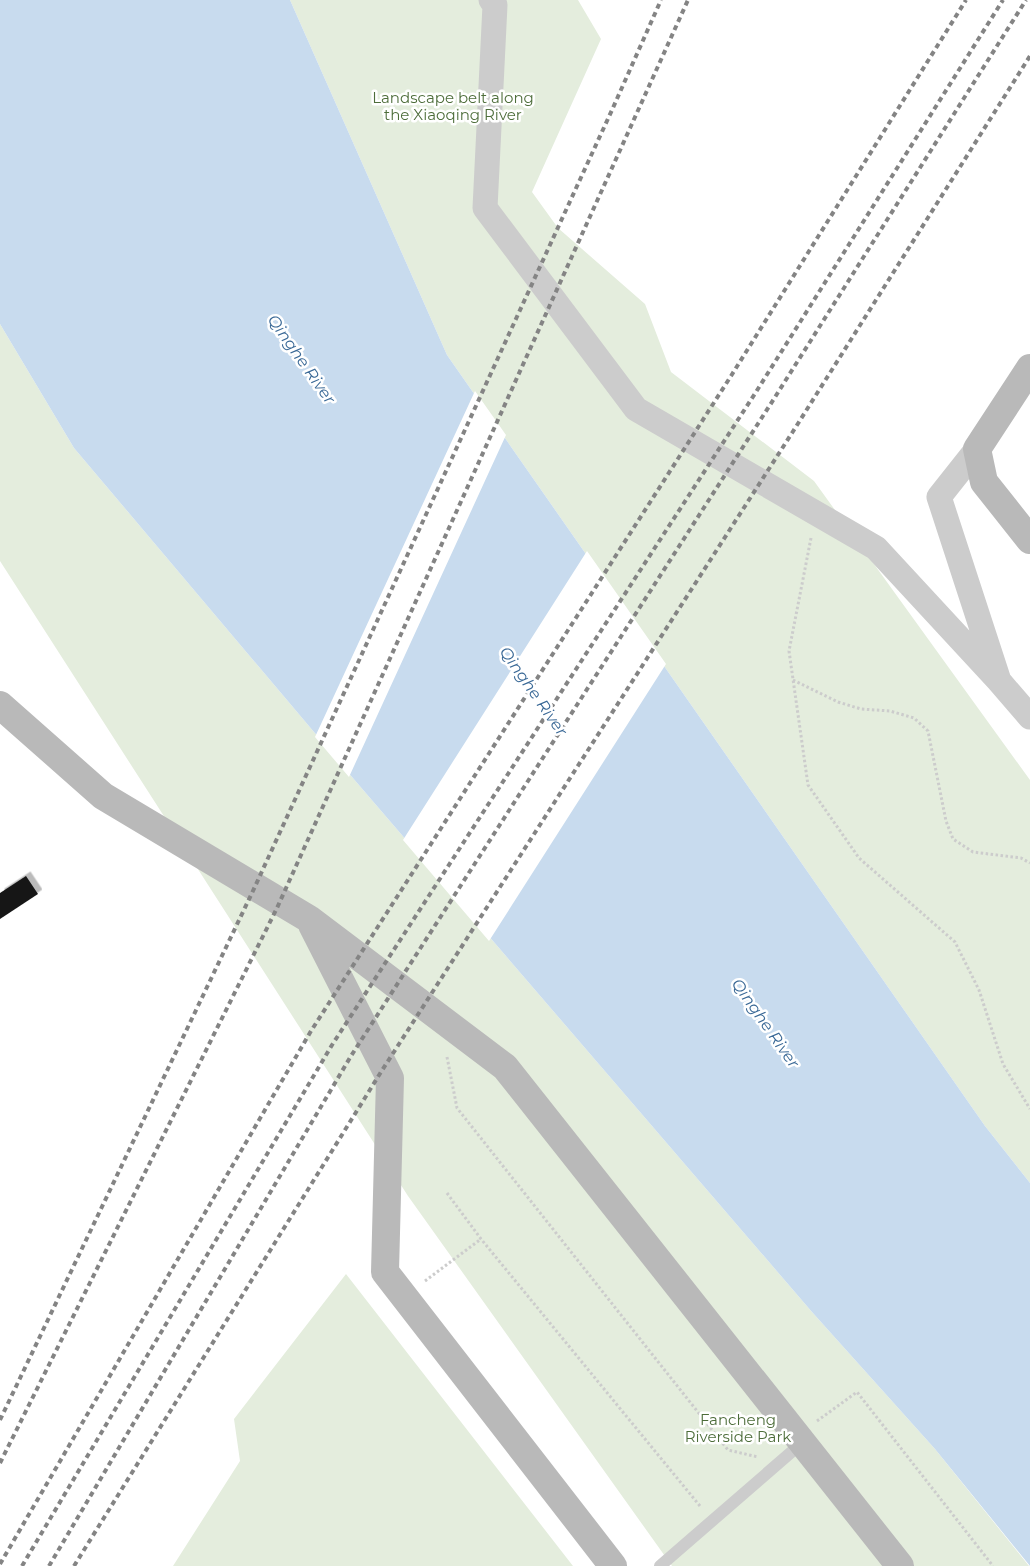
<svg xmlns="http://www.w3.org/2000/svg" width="1030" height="1566" font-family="Montserrat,sans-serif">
  <defs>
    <filter id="shadow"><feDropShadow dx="4.5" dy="-4.5" stdDeviation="0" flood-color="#0004"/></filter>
  </defs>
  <rect width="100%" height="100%" fill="#fff"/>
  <path fill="#e4eddd" d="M290 0H578L601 39 532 192 558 228 645 304 671 372 814 481 1030 780V1183L985 1126 447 355Z
    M0 324 74 448 352 777 812 1312 935 1449 1029 1566H672L408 1196 0 561Z
    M346 1274 573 1566H173L240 1461 234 1419Z"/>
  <path fill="#c8dbee" d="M0 0H290L447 355 985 1126 1030 1183V1566L935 1449 812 1312 352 777 74 448 0 324Z"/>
  <path fill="#fff" d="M475 391 506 435 349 777 315 737Z
    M587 551 666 664 489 941 403 840Z"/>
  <path fill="#161616" filter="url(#shadow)" d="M26 876 38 894 0 919V893Z"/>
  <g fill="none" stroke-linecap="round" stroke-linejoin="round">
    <path stroke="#ccc" stroke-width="3" stroke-dasharray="2.5 2.5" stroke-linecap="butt" d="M811 538 789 651 808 785 859 858 955 942 979 990 1003 1064 1030 1109
      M793 680 838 702 861 709 890 711 914 718 928 731 946 821 953 839 973 852 1021 858 1030 863
      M447 1057 457 1108 728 1450 758 1457
      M447 1193 481 1239 700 1506
      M425 1281 481 1239
      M817 1421 857 1392 993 1566"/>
    <path stroke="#ccc" stroke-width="12" d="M660 1566 803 1442"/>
    <path stroke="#ccc" stroke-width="25" d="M491 0 495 5 485 208 636 409 876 548 999 681
      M977 449 939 497 999 681 1030 717"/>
    <path stroke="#b9b9b9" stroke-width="28" d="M1030 368 977 449 984 482 1030 540
      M0 705 103 796 309 919 505 1067 900 1566
      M312 925 390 1078 385 1272 613 1566"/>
    <path stroke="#848484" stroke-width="4" stroke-dasharray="5 4" stroke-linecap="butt" d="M0 1420 252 893 612 110 661 0
      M0 1463 277 908 688 0
      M0 1564 311 1031 731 376 966 0
      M22 1566 332 1045 756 392 1003 0
      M49 1566 351 1056 770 405 1026 0
      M74 1566 381 1072 792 433 1030 56"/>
  </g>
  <g text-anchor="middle" stroke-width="5" stroke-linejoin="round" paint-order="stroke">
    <g font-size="15" fill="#4d6d3a" stroke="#fff">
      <text x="453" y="103">Landscape belt along<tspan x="453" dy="17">the Xiaoqing River</tspan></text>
      <text x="738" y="1425">Fancheng<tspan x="738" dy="17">Riverside Park</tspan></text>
    </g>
    <g font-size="16" font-style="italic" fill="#396896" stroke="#fff">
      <text transform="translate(302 359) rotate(55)" y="6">Qinghe River</text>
      <text transform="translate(534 691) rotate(55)" y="6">Qinghe River</text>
      <text transform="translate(766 1023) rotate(55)" y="6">Qinghe River</text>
    </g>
  </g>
</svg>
